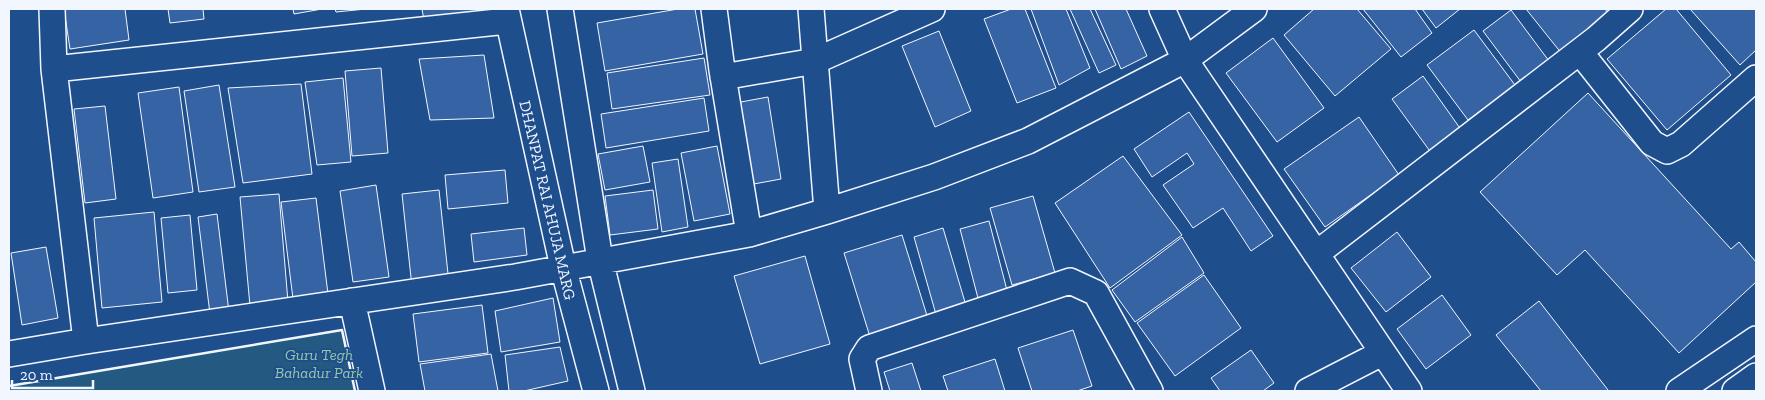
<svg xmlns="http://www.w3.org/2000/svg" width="1765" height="400" font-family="'Zilla Slab',serif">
  <rect width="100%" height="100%" fill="#1f4e8c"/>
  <path fill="#245a82" stroke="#a8bbd7" d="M342 330 355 391H9V386Z"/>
  <path fill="#3563a3" stroke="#f2f6ff" d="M64 9H125L129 40 70 49Z
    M168 9H203L204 19 170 23Z
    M293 9H322L294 14Z
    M335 9H366L336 12Z
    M422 9H485L486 17 425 26Z
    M678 9H695L703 54 605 71 597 23Z
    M1011 9H1025L1056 88 1017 103 984 19Z
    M1031 9H1066L1090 68 1059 85Z
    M1070 9H1090L1116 65 1099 73Z
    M1095 9H1126L1147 56 1121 69Z
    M1314 9H1357L1391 49 1335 96 1284 35Z
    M1363 9H1415L1432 33 1401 57Z
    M1422 9H1460L1436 28Z
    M1526 9H1605L1610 15 1562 54Z
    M1666 9H1676L1731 75 1667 130 1607 59Z
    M1690 9H1756V50L1740 65Z
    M1511 10 1552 65 1524 86 1483 31Z
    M1474 30 1515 85 1468 120 1427 65Z
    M939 31 971 111 935 127 902 46Z
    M1273 38 1324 108 1277 142 1226 73Z
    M484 55 494 118 430 120 419 59Z
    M704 58 710 95 612 109 607 73Z
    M381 68 388 153 352 156 345 71Z
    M1423 76 1462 131 1432 154 1392 99Z
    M343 78 351 162 317 165 305 82Z
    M301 84 312 174 243 183 228 88Z
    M219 85 235 187 199 192 184 91Z
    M179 87 193 192 153 198 138 93Z
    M1588 93 1731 249 1739 242 1756 262V282L1679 353 1585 250 1557 275 1480 192Z
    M768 97 781 179 743 186 730 104Z
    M704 98 709 131 606 148 601 114Z
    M105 106 116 199 85 203 74 109Z
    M1189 112 1273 236 1251 251 1223 208 1193 228 1163 185 1194 164 1187 153 1152 177 1134 149Z
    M1359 117 1399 175 1325 227 1284 169Z
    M643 146 650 182 605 190 598 154Z
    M717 146 730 214 694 221 681 153Z
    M1123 156 1182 235 1110 288 1055 203Z
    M678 159 688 227 662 232 652 163Z
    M505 170 508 203 448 209 445 175Z
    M376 185 389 277 353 282 340 191Z
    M439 190 449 283 412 287 402 194Z
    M653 190 658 229 610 235 605 196Z
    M279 194 288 302 250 306 240 197Z
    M1033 196 1055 273 1012 285 990 208Z
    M316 198 328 294 293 299 281 202Z
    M154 212 162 302 102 308 94 218Z
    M217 214 229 312 210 314 198 217Z
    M190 215 197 290 168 293 161 218Z
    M989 221 1008 294 979 302 960 229Z
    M524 228 527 255 474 262 471 234Z
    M943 228 967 309 937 318 914 237Z
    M1397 232 1431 277 1386 312 1351 268Z
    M902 235 929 322 871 340 844 253Z
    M1182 237 1204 273 1135 322 1112 290Z
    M46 247 58 318 22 325 11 253Z
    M805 256 830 344 760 364 734 276Z
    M1204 275 1241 328 1175 376 1137 323Z
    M1442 295 1471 335 1426 369 1397 329Z
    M553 298 560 342 501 352 495 311Z
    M1539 301 1608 390 1606 391H1541L1496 335Z
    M482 305 488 353 419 362 413 314Z
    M1073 330 1092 386 1077 391H1032L1018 348Z
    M560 347 568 381 524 391H509L505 355Z
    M1251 350 1274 383 1263 391H1220L1211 378Z
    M491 354 498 391H425L420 364Z
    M995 359 1005 391H948L943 376Z
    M912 363 921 391H890L884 372Z"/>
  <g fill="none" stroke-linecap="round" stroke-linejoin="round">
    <g stroke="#f2f6ff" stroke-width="28">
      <path id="street" d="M52 9 54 69 86 341
        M506 9 563 267 596 391
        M560 9 600 260 632 391
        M714 9 722 70 749 234
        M811 9 827 211
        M1162 9 1185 60 1409 391
        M1580 52 1652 143 1667 151 1681 144 1756 78
        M54 69 507 21
        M723 77 815 61 932 9
        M1316 254 1596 39 1630 9
        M352 301 372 391
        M9 354 86 341 515 277 749 234 827 211 934 177 1028 141 1185 60 1254 9
        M869 391 862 359 869 348 1070 281 1096 293 1150 391
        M1308 391 1382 353
        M1679 391 1756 339
        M1735 391 1756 376"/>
    </g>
    <use href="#street" stroke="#1f4e8c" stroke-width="25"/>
    <path stroke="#f2f6ff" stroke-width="2.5" d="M9 386 342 330 355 391"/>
  </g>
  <g text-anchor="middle" stroke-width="4" stroke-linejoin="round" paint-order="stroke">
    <g font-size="16" fill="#f2f6ff" stroke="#1f4e8c">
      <text transform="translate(548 200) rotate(77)" y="6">DHANPAT RAI AHUJA MARG</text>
    </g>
    <g font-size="16" font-style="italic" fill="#97c8a6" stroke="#1f4e8c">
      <text x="319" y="360">Guru Tegh<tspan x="319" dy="18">Bahadur Park</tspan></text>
    </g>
  </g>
  <rect width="1765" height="400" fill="none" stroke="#f2f6ff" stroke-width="20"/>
  <path d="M12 380v8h81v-8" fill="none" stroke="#f2f6ff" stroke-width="2.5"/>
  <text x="20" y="380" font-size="15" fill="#f2f6ff" stroke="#1f4e8c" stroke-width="4" paint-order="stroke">20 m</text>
</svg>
